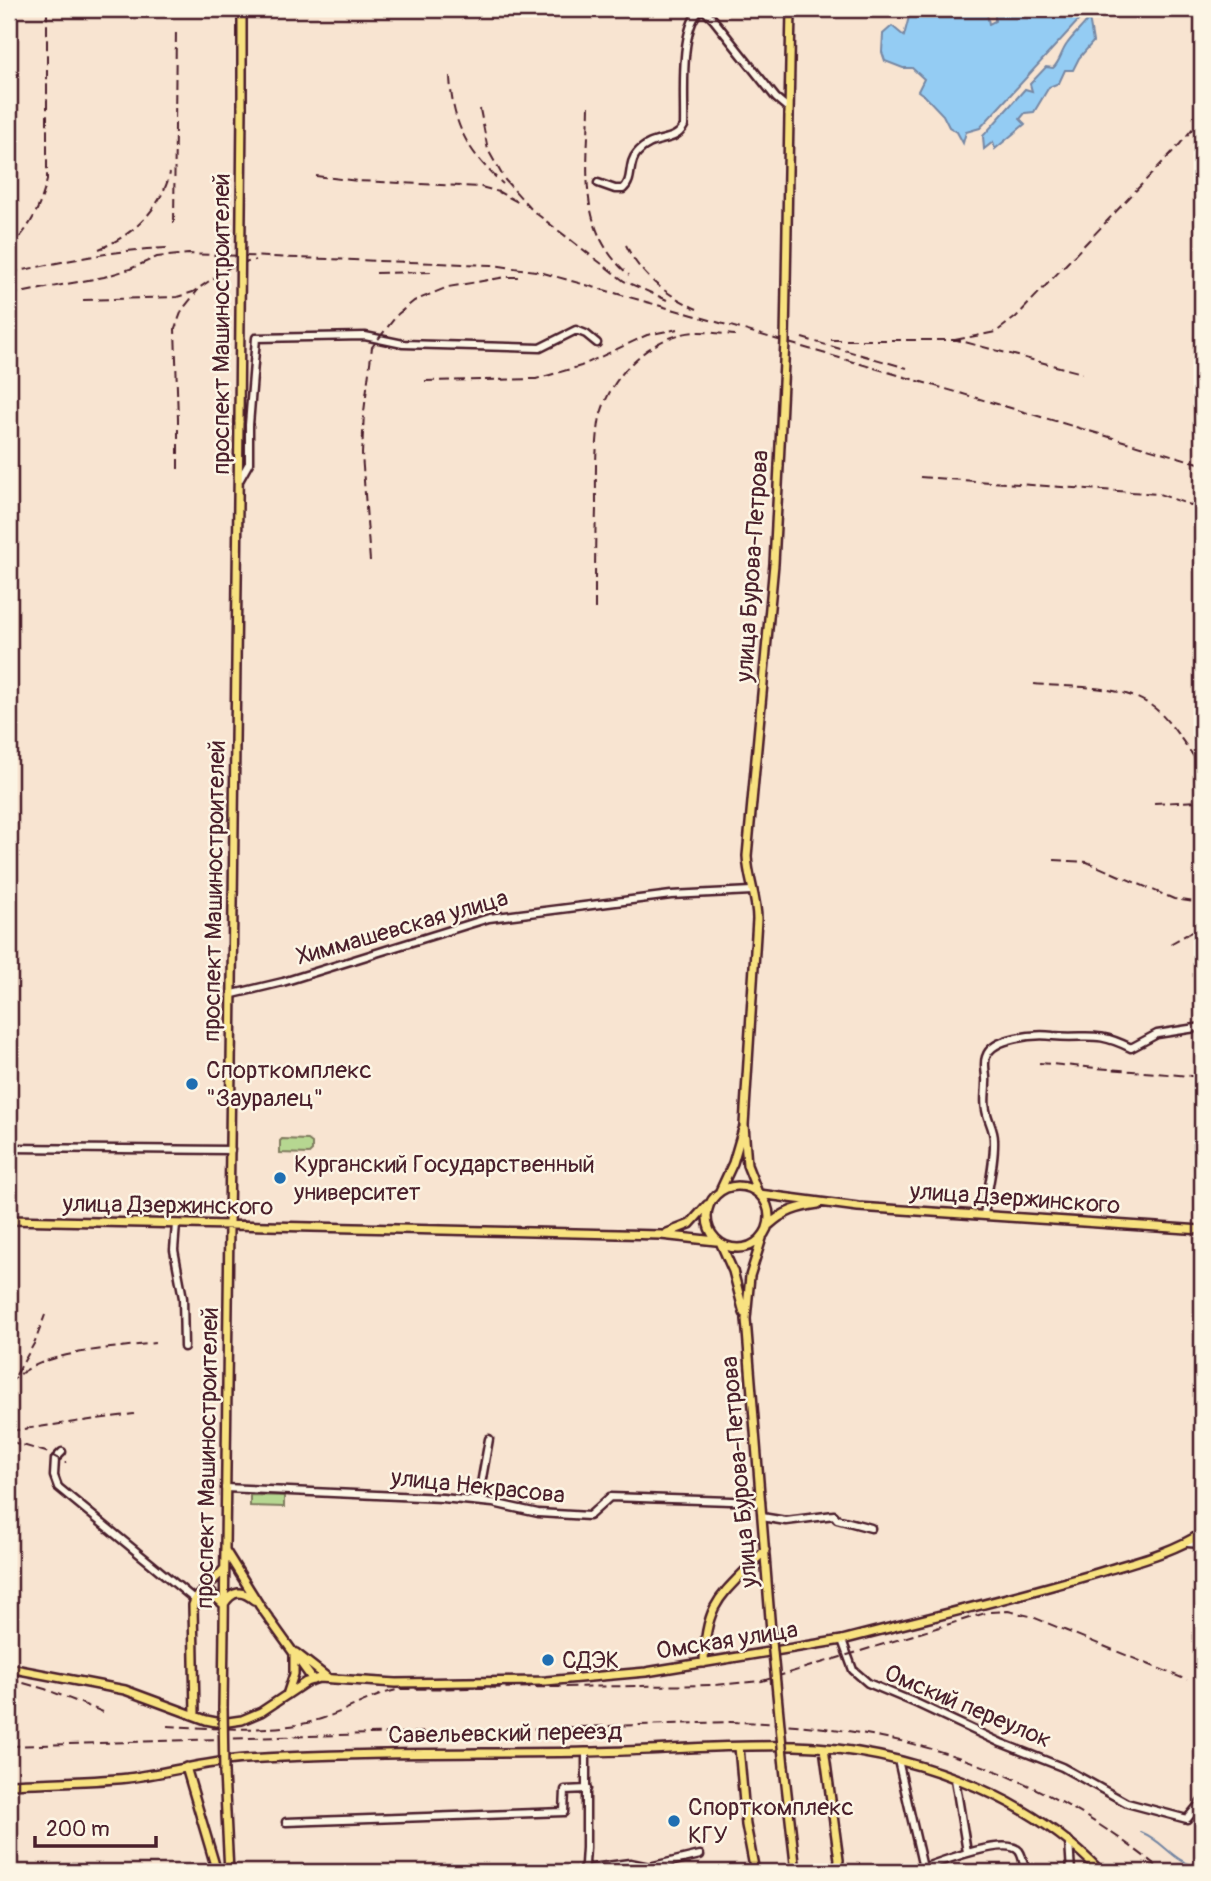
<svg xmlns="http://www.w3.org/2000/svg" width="1211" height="1881" font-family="Pangolin,sans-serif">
  <rect width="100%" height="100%" fill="#f8e4d1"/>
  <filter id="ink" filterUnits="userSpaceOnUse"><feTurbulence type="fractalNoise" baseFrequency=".0143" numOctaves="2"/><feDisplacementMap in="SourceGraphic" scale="14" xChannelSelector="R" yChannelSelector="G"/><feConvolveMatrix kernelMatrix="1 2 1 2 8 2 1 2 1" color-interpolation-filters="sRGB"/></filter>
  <g filter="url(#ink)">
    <path fill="#b6d791" stroke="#807b5e" stroke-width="2" d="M282 1139 308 1140 312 1143V1151L309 1154 280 1153V1141Z
      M250 1495 284 1496V1507L250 1506Z"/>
    <path fill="#94ccf3" stroke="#7687a3" stroke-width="2" d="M911 9H986L989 24 995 21V9H1089L980 128 966 132 963 143 957 132 949 127 943 115 925 96 918 91 924 79 912 68H903L885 61 882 52 883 34 892 26 904 36Z
      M1089 18 1093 42 1079 58 1073 70H1065L1059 83 1049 87 1034 112 1025 113 1020 119 1025 124 995 149 993 142 984 149 983 136 1025 89 1032 91 1030 84 1046 67 1053 68C1060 62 1061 52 1067 44 1074 34 1083 27 1089 18Z"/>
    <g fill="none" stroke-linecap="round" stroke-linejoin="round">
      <path stroke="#7687a3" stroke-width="2" d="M1141 1832C1166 1842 1173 1864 1202 1867"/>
      <g stroke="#4a1f2b" stroke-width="11">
        <path id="minor" d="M598 183 615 189H623C634 180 627 164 637 153 654 134 674 145 684 126 685 96 679 33 699 11H705L713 19 776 98 789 109
          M240 479 249 463V425L256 338 365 336 403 344 540 348 576 330 586 334 597 343
          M233 994 283 982 489 918 671 895 752 891
          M9 1148 231 1150
          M984 1215C987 1191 995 1164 994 1140 994 1129 988 1121 986 1110 984 1102 986 1092 986 1083 987 1075 983 1065 986 1057 992 1037 1036 1034 1053 1036 1088 1039 1095 1030 1131 1048L1157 1034 1202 1027
          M176 1224 174 1250 183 1298 184 1347
          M62 1452 55 1459 54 1476 58 1487 194 1599
          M225 1488 442 1498 493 1503 538 1513 589 1516 610 1497 761 1502
          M478 1501 489 1439
          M762 1517 786 1521 834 1515 837 1519 871 1528
          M1187 1543 1202 1544
          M842 1640 853 1670 868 1683 918 1704 1001 1743 1062 1767 1127 1803 1187 1819 1202 1801
          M898 1760 923 1868C940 1862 1006 1836 1019 1851 1023 1856 1024 1866 1025 1872
          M955 1779 967 1852
          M286 1822 564 1812 565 1790 587 1789
          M1069 1841 1071 1872
          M584 1869 630 1863 649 1867 700 1855
          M581 1872 585 1864 586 1848V1752"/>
      </g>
      <g stroke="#4a1f2b" stroke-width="12">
        <path id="major" d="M242 107V9
          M789 115 791 9
          M707 1217a31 31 0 1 1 62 0a31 31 0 1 1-62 0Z
          M720 1191 733 1163 743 1129
          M758 1193 747 1165 744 1125 757 919C757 898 748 878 747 856L774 564 779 466
          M759 1194 858 1207 1202 1230
          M9 1220 661 1235 716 1241
          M769 1225C784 1211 798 1207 818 1204
          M667 1233 690 1224 707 1205
          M763 1235 750 1276 746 1319 771 1631
          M721 1244 733 1271 744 1313
          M225 1550 260 1606 313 1680
          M201 1594 211 1593 223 1604
          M224 1604C233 1590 242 1590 254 1600
          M296 1653 328 1678
          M704 1663C705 1598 725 1594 765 1550
          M9 1668 125 1690 206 1720 221 1723 242 1720 261 1712 306 1682 319 1678 396 1683 546 1681 646 1672 842 1640C930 1617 1020 1597 1107 1570 1140 1560 1173 1552 1202 1533
          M287 1695 294 1674V1655
          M223 1708 239 421
          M195 1715 193 1605C197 1593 214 1582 223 1570
          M739 1747 746 1825 755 1872
          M824 1748 839 1860 837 1872
          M186 1767 217 1872
          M784 1767 796 1872
          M224 1773 229 1872
          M9 1784C48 1782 88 1782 128 1778 167 1773 205 1762 245 1759 358 1752 472 1754 585 1752 655 1751 725 1744 795 1746 903 1749 1026 1792 1101 1872"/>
      </g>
      <use href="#minor" stroke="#fcf5e5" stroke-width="6"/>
      <use href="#major" stroke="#f8e281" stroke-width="7"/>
      <path stroke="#4a1f2b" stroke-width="2" stroke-dasharray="10 5" stroke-linecap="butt" d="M450 76C452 124 467 151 503 184
        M589 106C588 169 576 229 629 275
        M480 109 488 150 505 180 533 211 624 281 667 300
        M316 176 358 181 481 187 499 192 521 204
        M174 223 176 28
        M626 245C641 277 666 294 697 309
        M9 248C29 231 41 206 47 180V9
        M99 249C132 236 161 209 170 173
        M9 273C63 262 115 249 171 248
        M376 273 436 272
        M9 295 104 277 130 269 157 257 188 254 492 265 536 271 693 315 1202 464
        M83 300 177 297 193 292 230 267 255 260
        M802 338 907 368
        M831 340H957L1082 373
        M955 340 996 332 1016 317 1180 144 1202 117
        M425 381 536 379 581 366 647 335 678 329
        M178 469V419L175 329 182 310 198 290
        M920 477 1159 494 1202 509
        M370 561 362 454 364 412 372 347 398 314 414 301 448 287 506 277H521
        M595 609C595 575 595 542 596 508 596 480 595 451 599 423 606 378 652 333 698 332 710 332 723 334 735 335
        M1034 684C1072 688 1129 683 1159 712 1175 728 1188 749 1202 768
        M1154 803 1202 801
        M1054 860 1087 862 1174 899 1202 903
        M1170 944 1202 926
        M1039 1063 1202 1077
        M16 1375 35 1342 45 1315
        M9 1384C38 1350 112 1349 155 1343
        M9 1431 134 1414
        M9 1441 46 1452 66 1463
        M9 1679 45 1689 103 1712
        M167 1726C209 1728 274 1733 314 1721 344 1713 370 1695 401 1689L715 1685 762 1681 989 1612 1008 1611 1030 1616 1187 1680
        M9 1746 730 1722C897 1724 1034 1766 1164 1872"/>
      <g stroke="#4a1f2b" stroke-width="12" stroke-linecap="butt">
        <path id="major-bridge" d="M239 421 242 107
          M779 466 785 341 789 115
          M771 1631 784 1767
          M223 1708 224 1773"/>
      </g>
      <use href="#major-bridge" stroke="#f8e281" stroke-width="7"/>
    </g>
  </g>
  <g fill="#1f6fb2" stroke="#fcf5e5" stroke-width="2.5">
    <circle cx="192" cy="1084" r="7"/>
    <circle cx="280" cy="1178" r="7"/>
    <circle cx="548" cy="1660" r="7"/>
    <circle cx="674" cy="1821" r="7"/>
  </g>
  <g text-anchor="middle" stroke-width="5" stroke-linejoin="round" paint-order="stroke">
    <g font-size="24" fill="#4a1f2b" stroke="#fcf5e5">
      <text transform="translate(221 324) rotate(-90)" y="8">проспект Машиностроителей</text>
      <text transform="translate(752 566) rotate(-86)" y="8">улица Бурова-Петрова</text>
      <text transform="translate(214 891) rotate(-89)" y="8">проспект Машиностроителей</text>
      <text transform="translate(402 927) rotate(-16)" y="8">Химмашевская улица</text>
      <text transform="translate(1015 1198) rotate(4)" y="8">улица Дзержинского</text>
      <text transform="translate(168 1205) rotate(1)" y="8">улица Дзержинского</text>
      <text transform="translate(207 1458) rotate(-89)" y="8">проспект Машиностроителей</text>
      <text transform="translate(739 1472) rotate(-95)" y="8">улица Бурова-Петрова</text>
      <text transform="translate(478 1486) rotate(6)" y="8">улица Некрасова</text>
      <text transform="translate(727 1640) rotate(-9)" y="8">Омская улица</text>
      <text transform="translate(968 1706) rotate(23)" y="8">Омский переулок</text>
      <text transform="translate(505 1733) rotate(-1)" y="8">Савельевский переезд</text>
    </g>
    <g font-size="24" fill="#4a1f2b" stroke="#fcf5e5" text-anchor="start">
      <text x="206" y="1078">Спорткомплекс<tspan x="206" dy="28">"Зауралец"</tspan></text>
      <text x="294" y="1172">Курганский Государственный<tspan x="294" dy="28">университет</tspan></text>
      <text x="562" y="1668">СДЭК</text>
      <text x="688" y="1815">Спорткомплекс<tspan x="688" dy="28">КГУ</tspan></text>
    </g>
  </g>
  <rect width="1211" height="1881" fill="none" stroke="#fcf5e5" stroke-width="35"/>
  <rect x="18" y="18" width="1176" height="1846" fill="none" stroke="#4a1f2b" stroke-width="2.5" filter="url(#ink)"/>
  <path d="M35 1836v10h121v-10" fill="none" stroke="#4a1f2b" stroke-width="3.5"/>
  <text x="46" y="1836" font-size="21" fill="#4a1f2b" stroke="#fcf5e5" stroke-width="5" paint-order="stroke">200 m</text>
</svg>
